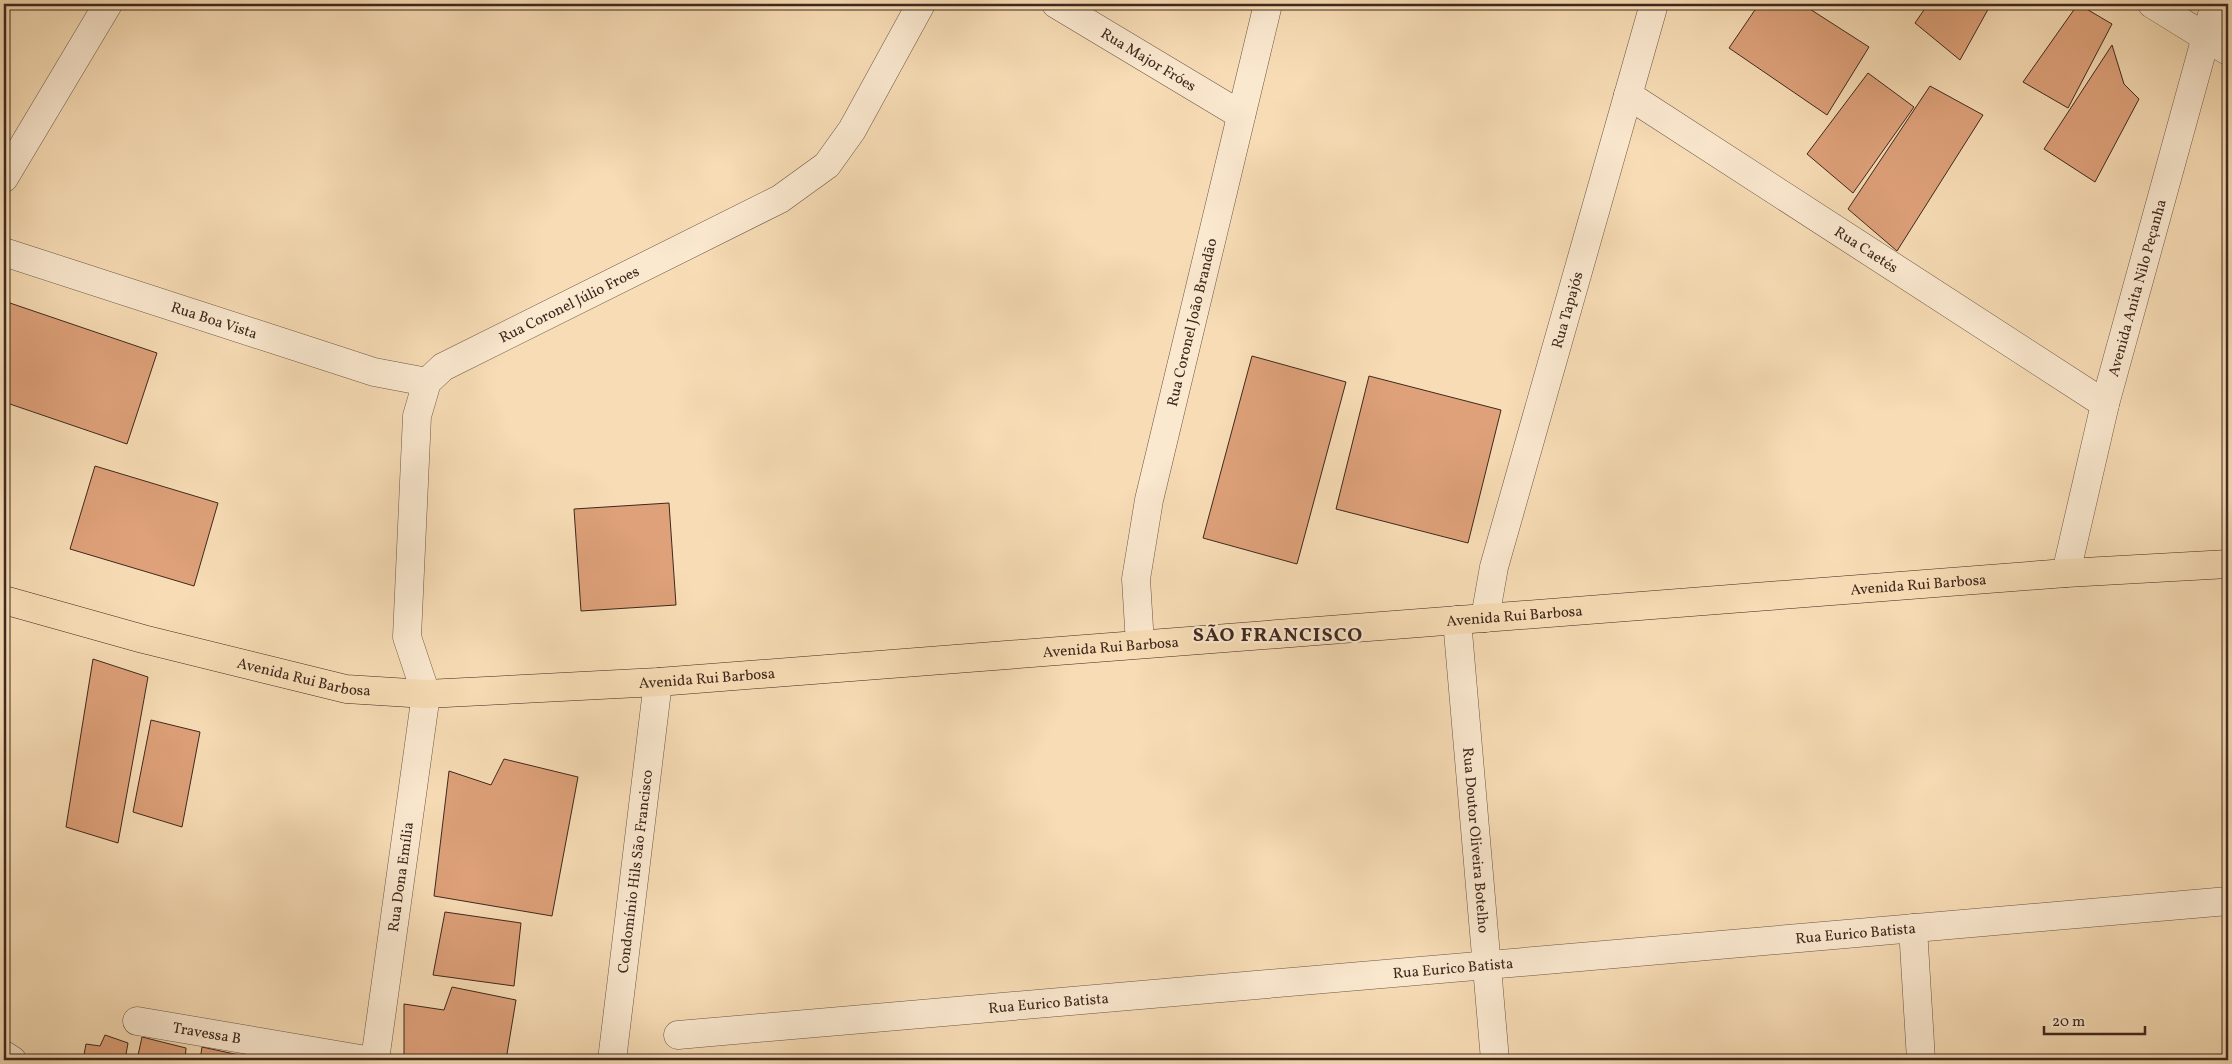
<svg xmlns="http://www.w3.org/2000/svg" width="2232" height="1064" font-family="Vollkorn,serif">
  <rect width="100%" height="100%" fill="#f7dcb5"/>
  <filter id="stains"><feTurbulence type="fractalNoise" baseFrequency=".004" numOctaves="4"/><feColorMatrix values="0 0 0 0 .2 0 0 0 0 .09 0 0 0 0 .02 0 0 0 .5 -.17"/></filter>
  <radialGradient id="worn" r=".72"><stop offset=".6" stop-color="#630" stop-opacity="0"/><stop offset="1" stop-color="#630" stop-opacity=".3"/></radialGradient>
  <path fill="#dea17a" stroke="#3e281e" d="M1759 4H1802L1869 47 1827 115 1729 48Z
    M1928 4H1991L1960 60 1915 23Z
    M2078 4 2112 24 2068 108 2023 82Z
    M2112 45 2124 84 2139 99 2095 182 2044 149Z
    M1868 73 1914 107 1853 193 1807 154Z
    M1930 86 1983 115 1897 251 1848 209Z
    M4 301 157 353 127 444 4 402Z
    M1252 356 1346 382 1297 564 1203 538Z
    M1369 376 1501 410 1468 543 1336 509Z
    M95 466 218 503 194 586 70 549Z
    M669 503 676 605 581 611 574 509Z
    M93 659 148 677 118 843 66 827Z
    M151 720 200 732 182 827 133 812Z
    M504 759 578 777 552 916 434 896 449 771 491 785Z
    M445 912 521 923 514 986 433 975Z
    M452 987 516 1000 506 1060H452L404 1055V1004L444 1010Z
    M105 1035 128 1043 125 1060H83L86 1044 100 1046Z
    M142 1037 186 1048 185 1060H137Z
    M202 1047 262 1060H200Z"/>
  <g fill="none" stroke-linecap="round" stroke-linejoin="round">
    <g stroke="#6c5544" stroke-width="29">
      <g id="minor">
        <path id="s1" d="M1056 4 1241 115"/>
        <path d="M2152 4 2228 51"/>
        <path id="s2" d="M1628 95 2105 404"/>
        <path d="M4 178 108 4"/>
        <path id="s3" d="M4 252 374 372 427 382"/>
        <path id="s4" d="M2066 573 2105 404 2215 4"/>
        <path id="s5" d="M1485 618 1494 567 1654 4"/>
        <path id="s6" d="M1457 620 1495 1060"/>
        <path id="s7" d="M1140 644 1136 579 1149 500 1268 4"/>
        <path d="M1913 928 1921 1060"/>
        <path id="s8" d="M137 1021 366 1060"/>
        <path id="s9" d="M678 1035 2228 901"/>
        <path d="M4 1055 12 1060"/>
        <path id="s10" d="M375 1060 426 694 407 637 417 416 427 382 443 367 780 199 827 165 852 130 921 4"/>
        <path id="s11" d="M612 1060 658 682"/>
      </g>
    </g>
    <g stroke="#3e281e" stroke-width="29">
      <g id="major">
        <path id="s12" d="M4 600 143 639 346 689 426 694 658 682 2066 573 2228 564"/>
      </g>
    </g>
    <use href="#minor" stroke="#fae8cf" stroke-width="28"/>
    <use href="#major" stroke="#f7dcb5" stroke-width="28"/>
  </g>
  <g text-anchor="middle" stroke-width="4.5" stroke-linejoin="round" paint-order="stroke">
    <g font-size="15" fill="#3e281e" stroke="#fae8cf">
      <text dy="5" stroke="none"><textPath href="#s1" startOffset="108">Rua Major Fróes</textPath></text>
      <text dy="5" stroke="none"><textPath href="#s2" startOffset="284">Rua Caetés</textPath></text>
      <text dy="5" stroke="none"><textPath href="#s4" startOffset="294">Avenida Anita Nilo Peçanha</textPath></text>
      <text dy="5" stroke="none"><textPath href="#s10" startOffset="849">Rua Coronel Júlio Froes</textPath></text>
      <text dy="5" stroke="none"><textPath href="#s5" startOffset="319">Rua Tapajós</textPath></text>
      <text dy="5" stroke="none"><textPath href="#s3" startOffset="221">Rua Boa Vista</textPath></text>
      <text dy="5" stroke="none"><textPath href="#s7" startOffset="328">Rua Coronel João Brandão</textPath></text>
      <text dy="5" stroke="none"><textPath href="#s12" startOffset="1930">Avenida Rui Barbosa</textPath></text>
      <text dy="5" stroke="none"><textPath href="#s12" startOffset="1525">Avenida Rui Barbosa</textPath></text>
      <text dy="5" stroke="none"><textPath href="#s12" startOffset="1120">Avenida Rui Barbosa</textPath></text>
      <text dy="5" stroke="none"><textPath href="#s12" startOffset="310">Avenida Rui Barbosa</textPath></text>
      <text dy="5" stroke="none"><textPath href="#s12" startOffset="715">Avenida Rui Barbosa</textPath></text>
      <text dy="5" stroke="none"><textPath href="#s6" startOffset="221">Rua Doutor Oliveira Botelho</textPath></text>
      <text dy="5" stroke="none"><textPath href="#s11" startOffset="190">Condomínio Hils São Francisco</textPath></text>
      <text dy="5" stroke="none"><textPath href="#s10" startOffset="185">Rua Dona Emília</textPath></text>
      <text dy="5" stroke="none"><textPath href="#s9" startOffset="1182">Rua Eurico Batista</textPath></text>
      <text dy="5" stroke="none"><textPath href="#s9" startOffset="778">Rua Eurico Batista</textPath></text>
      <text dy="5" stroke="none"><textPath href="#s9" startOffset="372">Rua Eurico Batista</textPath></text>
      <text dy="5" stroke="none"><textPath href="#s8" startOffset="71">Travessa B</textPath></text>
    </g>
    <g font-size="20" font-weight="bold" letter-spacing="1" fill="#3e281e" stroke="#fae8cf">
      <text x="1278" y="641">SÃO FRANCISCO</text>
    </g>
  </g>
  <rect width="2232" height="1064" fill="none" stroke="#f7dcb5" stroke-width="20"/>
  <rect x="5" y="5" width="2222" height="1054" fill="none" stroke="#3e281e" stroke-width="2.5"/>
  <rect x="10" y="10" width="2212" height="1044" fill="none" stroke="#3e281e"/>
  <path d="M2044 1026v8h101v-8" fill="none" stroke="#3e281e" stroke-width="2.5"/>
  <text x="2052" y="1026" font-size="15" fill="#3e281e" stroke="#fae8cf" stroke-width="4" paint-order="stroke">20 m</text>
  <rect width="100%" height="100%" filter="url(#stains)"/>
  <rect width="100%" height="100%" fill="url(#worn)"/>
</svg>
